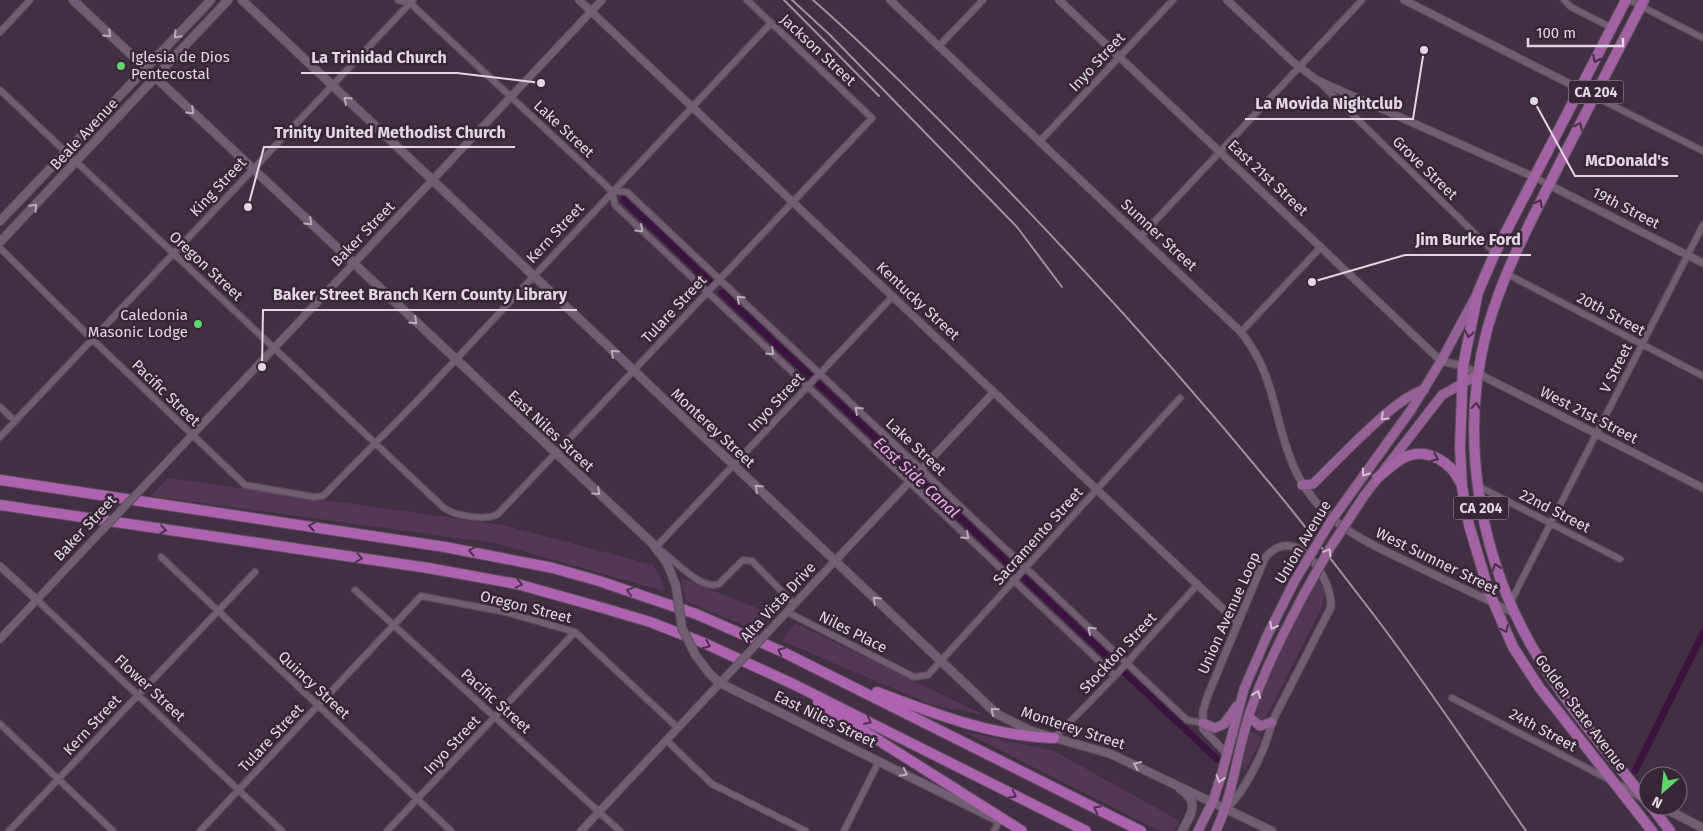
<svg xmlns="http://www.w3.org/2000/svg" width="1703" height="831" font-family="'Fira Sans',sans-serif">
  <rect width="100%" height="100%" fill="#403041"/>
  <path fill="#543755" d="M168 478 503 525 653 565 662 580 664 591 494 543 151 496Z
    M681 578 769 613 755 630 686 601Z
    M1319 580 1325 594 1322 607 1265 719 1260 720 1257 717C1254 688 1303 607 1319 580Z
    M795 623 984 715 932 705 782 641Z
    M962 731 1054 751 1180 821 1174 831H1160Z
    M1250 731 1259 735 1261 740 1245 771 1242 767Z"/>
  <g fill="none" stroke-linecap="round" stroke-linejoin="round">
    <path stroke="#3b133e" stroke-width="7" d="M624 200 710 282
      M722 293 1112 661
      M1125 673 1217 759
      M1635 771 1703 633"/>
    <g stroke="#5b4d5b" stroke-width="8">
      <path id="minor" d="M398 0 410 3 612 191 615 205 1115 676
        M1564 0 1571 7 1612 28
        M1629 0 1703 38
        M0 32 30 0
        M939 46 983 0
        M1317 80 1495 253
        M1580 89 1703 151
        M0 90 444 508C456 516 486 521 498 514L872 118 747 0
        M1040 141 1173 0
        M1536 178 1549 185
        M612 191 627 192 1187 720 1203 723
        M1141 236 1362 0
        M0 248 92 339 245 485 314 497 323 496 416 402 771 23
        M1507 274 1703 376
        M1241 332 1321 247
        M0 407 15 421
        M0 437 413 0
        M1478 486 1620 559
        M161 557 451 831
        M355 590 620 831
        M37 600 282 831
        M1511 601 1703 225
        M794 604 752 561 743 560 719 584C699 591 673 557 656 547L893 296
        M787 612 914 677 928 675 1180 398
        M1452 698 1610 780
        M0 724 113 831
        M1054 738 1115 676 1198 584
        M666 740 712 784 806 831
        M9 831 255 572
        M200 831 421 596 505 612 575 632 678 728
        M387 831 575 632
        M844 831 879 761
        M994 831 999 821"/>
    </g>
    <g stroke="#5b4d5b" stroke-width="9">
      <path id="tertiary" d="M579 0 1238 623
        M890 0 1241 332C1277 378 1272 416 1293 465 1317 522 1364 541 1416 566 1449 582 1483 597 1515 614
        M1059 0 1441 361 1463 366 1703 488
        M1227 0 1293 62 1317 80 1536 178
        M1404 0 1580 89
        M1549 185 1703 263
        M147 483 602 0
        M0 566 37 600
        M769 631 994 392
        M0 639 92 541
        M1226 808C1246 791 1266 748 1272 722L1331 607C1332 577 1295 521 1265 558L1208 695 1203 711V729L1227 754
        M581 831 736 666"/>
    </g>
    <g stroke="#5b4d5b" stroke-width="10">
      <path id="secondary" d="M73 0 652 543 667 563 676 586
        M242 0 997 714 1031 731 1111 754 1272 831
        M0 221 211 0
        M0 242 228 0
        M696 656 710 674 720 683 999 821
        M1616 784 1642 797
        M1180 789C1200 803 1192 812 1182 831
        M1660 806 1703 828"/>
    </g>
    <g stroke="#5b4d5b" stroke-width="11">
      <path id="primary" d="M1302 485 1313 484C1336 462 1396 396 1424 390
        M1354 489 1411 410 1441 361 1476 296
        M1364 496 1442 395 1479 374
        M1249 717 1260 726 1272 722
        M1203 723 1215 728 1224 724 1237 706
        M1198 831 1213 801 1222 773 1244 689 1267 636 1294 582
        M1216 831C1234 792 1237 750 1251 709 1265 669 1284 632 1304 594"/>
    </g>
    <g stroke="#5b4d5b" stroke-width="12">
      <path id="trunk" d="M1626 0 1495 253 1478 292 1463 366 1460 447 1462 487 1469 525 1489 592 1513 647 1539 687 1652 831
        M1644 0C1616 54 1588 109 1560 163 1533 217 1503 272 1487 330 1459 435 1478 551 1531 645 1563 702 1608 752 1648 803
        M1377 478C1386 471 1395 462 1405 457 1427 447 1451 462 1460 482
        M1651 806 1670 831"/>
    </g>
    <g stroke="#5b4d5b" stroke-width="12">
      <path id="motorway" d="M0 480 445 547 553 568 599 581 696 614 783 652 1141 831
        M0 505 428 568 517 584 603 608 650 622 704 643 793 684 1086 831
        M877 692C935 714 991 736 1054 738
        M818 702 1022 831"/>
    </g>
    <use href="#minor" stroke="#715e71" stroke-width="5.5"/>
    <use href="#tertiary" stroke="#715e71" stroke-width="7"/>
    <use href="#secondary" stroke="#715e71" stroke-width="8"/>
    <use href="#primary" stroke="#966197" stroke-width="9"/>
    <use href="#trunk" stroke="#a262a4" stroke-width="10"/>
    <use href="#motorway" stroke="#ae63b1" stroke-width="10"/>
    <path stroke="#9f929f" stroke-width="2" d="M784 0 879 96
      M792 0 830 35 1017 227 1062 287
      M813 0C880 59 944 124 1006 188 1138 325 1263 468 1377 619 1429 688 1477 760 1526 831"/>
    <g stroke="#5b4d5b" stroke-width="9" stroke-linecap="butt">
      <path id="tertiary-bridge" d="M92 541 147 483
        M736 666 769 631"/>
    </g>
    <g stroke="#5b4d5b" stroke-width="10" stroke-linecap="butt">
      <path id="secondary-bridge" d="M676 586 682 628 696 656"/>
    </g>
    <g stroke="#5b4d5b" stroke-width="11" stroke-linecap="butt">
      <path id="primary-bridge" d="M1294 582 1331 521 1354 489
        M1304 594 1330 548 1364 496"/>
    </g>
    <use href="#tertiary-bridge" stroke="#715e71" stroke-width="7"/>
    <use href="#secondary-bridge" stroke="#715e71" stroke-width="8"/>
    <use href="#primary-bridge" stroke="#966197" stroke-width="9"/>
  </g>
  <defs><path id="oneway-chevron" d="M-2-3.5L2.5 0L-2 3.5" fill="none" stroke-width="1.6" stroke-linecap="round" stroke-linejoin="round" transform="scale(1.25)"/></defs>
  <g stroke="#baadba">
    <use href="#oneway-chevron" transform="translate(108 34) rotate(44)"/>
    <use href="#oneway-chevron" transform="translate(177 35) rotate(134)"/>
    <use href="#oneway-chevron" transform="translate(347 100) rotate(-137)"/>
    <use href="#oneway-chevron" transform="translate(191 111) rotate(43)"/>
    <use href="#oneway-chevron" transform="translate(34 207) rotate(-47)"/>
    <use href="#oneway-chevron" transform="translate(309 222) rotate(43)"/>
    <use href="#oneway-chevron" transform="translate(640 229) rotate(43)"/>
    <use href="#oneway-chevron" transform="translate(740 299) rotate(-137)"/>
    <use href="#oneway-chevron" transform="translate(414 321) rotate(43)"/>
    <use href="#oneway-chevron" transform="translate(771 352) rotate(43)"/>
    <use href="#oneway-chevron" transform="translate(614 353) rotate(-137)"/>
    <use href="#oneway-chevron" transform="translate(858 410) rotate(-137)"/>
    <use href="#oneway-chevron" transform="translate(758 488) rotate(-137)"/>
    <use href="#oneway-chevron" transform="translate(597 492) rotate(42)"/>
    <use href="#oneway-chevron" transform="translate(966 536) rotate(43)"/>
    <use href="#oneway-chevron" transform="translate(876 600) rotate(-137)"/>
    <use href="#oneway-chevron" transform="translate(1091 630) rotate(-137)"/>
    <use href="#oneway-chevron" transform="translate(994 711) rotate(-140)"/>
    <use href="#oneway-chevron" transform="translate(1137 765) rotate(-156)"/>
    <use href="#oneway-chevron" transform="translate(904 773) rotate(27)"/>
  </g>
  <g stroke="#462f46">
    <use href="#oneway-chevron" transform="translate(1596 59) rotate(117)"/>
    <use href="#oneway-chevron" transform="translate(1579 126) rotate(-63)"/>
    <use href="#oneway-chevron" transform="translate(1539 203) rotate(-63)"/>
    <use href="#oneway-chevron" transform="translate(1469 334) rotate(101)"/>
    <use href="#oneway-chevron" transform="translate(1476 406) rotate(-85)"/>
    <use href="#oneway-chevron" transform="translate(1435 458) rotate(23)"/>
    <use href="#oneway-chevron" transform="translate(1496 567) rotate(-109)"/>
    <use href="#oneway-chevron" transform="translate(1505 629) rotate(65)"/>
  </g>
  <g stroke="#d3bfd3">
    <use href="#oneway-chevron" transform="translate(1384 417) rotate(136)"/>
    <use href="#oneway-chevron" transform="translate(1365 473) rotate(126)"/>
    <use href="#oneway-chevron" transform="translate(1328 552) rotate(-59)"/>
    <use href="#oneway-chevron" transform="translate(1273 626) rotate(118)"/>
    <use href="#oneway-chevron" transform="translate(1257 694) rotate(-70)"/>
    <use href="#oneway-chevron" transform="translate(1220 779) rotate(108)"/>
  </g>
  <g stroke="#4e324f">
    <use href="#oneway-chevron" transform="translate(312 526) rotate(-171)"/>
    <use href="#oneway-chevron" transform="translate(163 530) rotate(8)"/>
    <use href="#oneway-chevron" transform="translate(472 551) rotate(-170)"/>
    <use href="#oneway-chevron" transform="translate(359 558) rotate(8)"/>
    <use href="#oneway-chevron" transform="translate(519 584) rotate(13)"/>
    <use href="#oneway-chevron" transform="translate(630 591) rotate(-162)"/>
    <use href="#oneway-chevron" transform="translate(707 645) rotate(23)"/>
    <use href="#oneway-chevron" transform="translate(781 651) rotate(-155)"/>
    <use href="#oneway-chevron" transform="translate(868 721) rotate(27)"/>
    <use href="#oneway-chevron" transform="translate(1013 795) rotate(27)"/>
    <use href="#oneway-chevron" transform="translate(1097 809) rotate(-153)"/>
  </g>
  <g fill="#5fd56b" stroke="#362636" stroke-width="2">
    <circle cx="121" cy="66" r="5"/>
    <circle cx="198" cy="324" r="5"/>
  </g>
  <g text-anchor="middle" stroke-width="5" stroke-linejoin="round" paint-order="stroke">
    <g fill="#362636" stroke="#aea2ae" stroke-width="1">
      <rect x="1568.5" y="80.5" width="55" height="23" rx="4"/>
      <rect x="1453.5" y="496.5" width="55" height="23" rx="4"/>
    </g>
    <g font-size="14" font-weight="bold" fill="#e2d7e2">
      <text x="1596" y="97">CA 204</text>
      <text x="1481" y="513">CA 204</text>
    </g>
    <g font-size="15" fill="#e2d7e2" stroke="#362636">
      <text transform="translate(818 50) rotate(43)" y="5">Jackson Street</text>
      <text transform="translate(1097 62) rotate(-47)" y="5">Inyo Street</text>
      <text transform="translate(564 129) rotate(43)" y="5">Lake Street</text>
      <text transform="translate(84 134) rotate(-47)" y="5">Beale Avenue</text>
      <text transform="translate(1425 168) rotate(44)" y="5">Grove Street</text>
      <text transform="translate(1268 178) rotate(43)" y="5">East 21st Street</text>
      <text transform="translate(218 187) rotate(-47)" y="5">King Street</text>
      <text transform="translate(1626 208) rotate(27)" y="5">19th Street</text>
      <text transform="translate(555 233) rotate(-47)" y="5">Kern Street</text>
      <text transform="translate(363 234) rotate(-46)" y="5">Baker Street</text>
      <text transform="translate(1159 235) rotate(43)" y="5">Sumner Street</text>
      <text transform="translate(206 266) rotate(43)" y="5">Oregon Street</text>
      <text transform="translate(918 301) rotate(43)" y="5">Kentucky Street</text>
      <text transform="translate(674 309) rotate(-47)" y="5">Tulare Street</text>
      <text transform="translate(1611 314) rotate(28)" y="5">20th Street</text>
      <text transform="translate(1616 368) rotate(-63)" y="5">V Street</text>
      <text transform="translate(166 393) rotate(44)" y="5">Pacific Street</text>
      <text transform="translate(776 402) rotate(-47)" y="5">Inyo Street</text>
      <text transform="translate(1589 415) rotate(27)" y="5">West 21st Street</text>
      <text transform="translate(713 428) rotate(43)" y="5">Monterey Street</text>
      <text transform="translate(551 431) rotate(43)" y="5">East Niles Street</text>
      <text transform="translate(916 447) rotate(43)" y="5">Lake Street</text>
      <text transform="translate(1555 511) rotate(27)" y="5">22nd Street</text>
      <text transform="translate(85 528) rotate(-47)" y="5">Baker Street</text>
      <text transform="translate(1038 536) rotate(-48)" y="5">Sacramento Street</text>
      <text transform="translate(1303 542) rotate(-59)" y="5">Union Avenue</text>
      <text transform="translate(1437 561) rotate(26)" y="5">West Sumner Street</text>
      <text transform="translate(778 602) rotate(-47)" y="5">Alta Vista Drive</text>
      <text transform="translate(526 607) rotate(14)" y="5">Oregon Street</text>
      <text transform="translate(1229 613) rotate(-66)" y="5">Union Avenue Loop</text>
      <text transform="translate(853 632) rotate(27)" y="5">Niles Place</text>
      <text transform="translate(1118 653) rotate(-47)" y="5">Stockton Street</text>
      <text transform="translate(314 685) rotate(43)" y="5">Quincy Street</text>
      <text transform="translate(150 688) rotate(43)" y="5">Flower Street</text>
      <text transform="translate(496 701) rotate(42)" y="5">Pacific Street</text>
      <text transform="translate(1581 713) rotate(53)" y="5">Golden State Avenue</text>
      <text transform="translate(825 719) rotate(26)" y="5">East Niles Street</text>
      <text transform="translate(92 725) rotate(-47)" y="5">Kern Street</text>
      <text transform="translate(1073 728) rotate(18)" y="5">Monterey Street</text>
      <text transform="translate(1543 730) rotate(28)" y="5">24th Street</text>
      <text transform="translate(271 738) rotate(-47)" y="5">Tulare Street</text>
      <text transform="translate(452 745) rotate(-47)" y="5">Inyo Street</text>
    </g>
    <g font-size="15" fill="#e2d7e2" stroke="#362636" text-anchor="start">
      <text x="131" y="62">Iglesia de Dios<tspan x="131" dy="17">Pentecostal</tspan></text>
      <text x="188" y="320" text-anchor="end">Caledonia<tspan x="188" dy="17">Masonic Lodge</tspan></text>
    </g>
    <g font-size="16" font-style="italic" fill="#efacf1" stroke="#362636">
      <text transform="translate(917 477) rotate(43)" y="6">East Side Canal</text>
    </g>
  </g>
  <path fill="none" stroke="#e2d7e2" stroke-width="2" d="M541 83L457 73H301M1424 50L1413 119H1245M248 207L264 147H515M1534 101L1575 176H1678M1312 282L1405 255H1531M262 367L263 310H577"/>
  <g fill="#e2d7e2" stroke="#362636" stroke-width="2">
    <circle cx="541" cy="83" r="5"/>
    <circle cx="1424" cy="50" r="5"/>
    <circle cx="248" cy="207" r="5"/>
    <circle cx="1534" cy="101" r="5"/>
    <circle cx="1312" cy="282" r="5"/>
    <circle cx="262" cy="367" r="5"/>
  </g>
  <g font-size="16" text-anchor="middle" font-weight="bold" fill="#e2d7e2" stroke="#362636" stroke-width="5" stroke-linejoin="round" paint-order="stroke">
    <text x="379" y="63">La Trinidad Church</text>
    <text x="1329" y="109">La Movida Nightclub</text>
    <text x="390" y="138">Trinity United Methodist Church</text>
    <text x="1627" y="166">McDonald's</text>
    <text x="1468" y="245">Jim Burke Ford</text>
    <text x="420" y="300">Baker Street Branch Kern County Library</text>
  </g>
  <g transform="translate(1663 791) rotate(207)"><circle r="24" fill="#362636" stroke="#7b6d7b"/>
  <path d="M0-4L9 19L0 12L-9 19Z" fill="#5fd56b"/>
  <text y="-8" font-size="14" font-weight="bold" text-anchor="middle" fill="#e2d7e2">N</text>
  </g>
  <path d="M1528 38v8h95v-8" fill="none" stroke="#e2d7e2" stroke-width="2.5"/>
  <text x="1536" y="38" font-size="15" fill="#e2d7e2" stroke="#362636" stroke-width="4" paint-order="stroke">100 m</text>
</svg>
